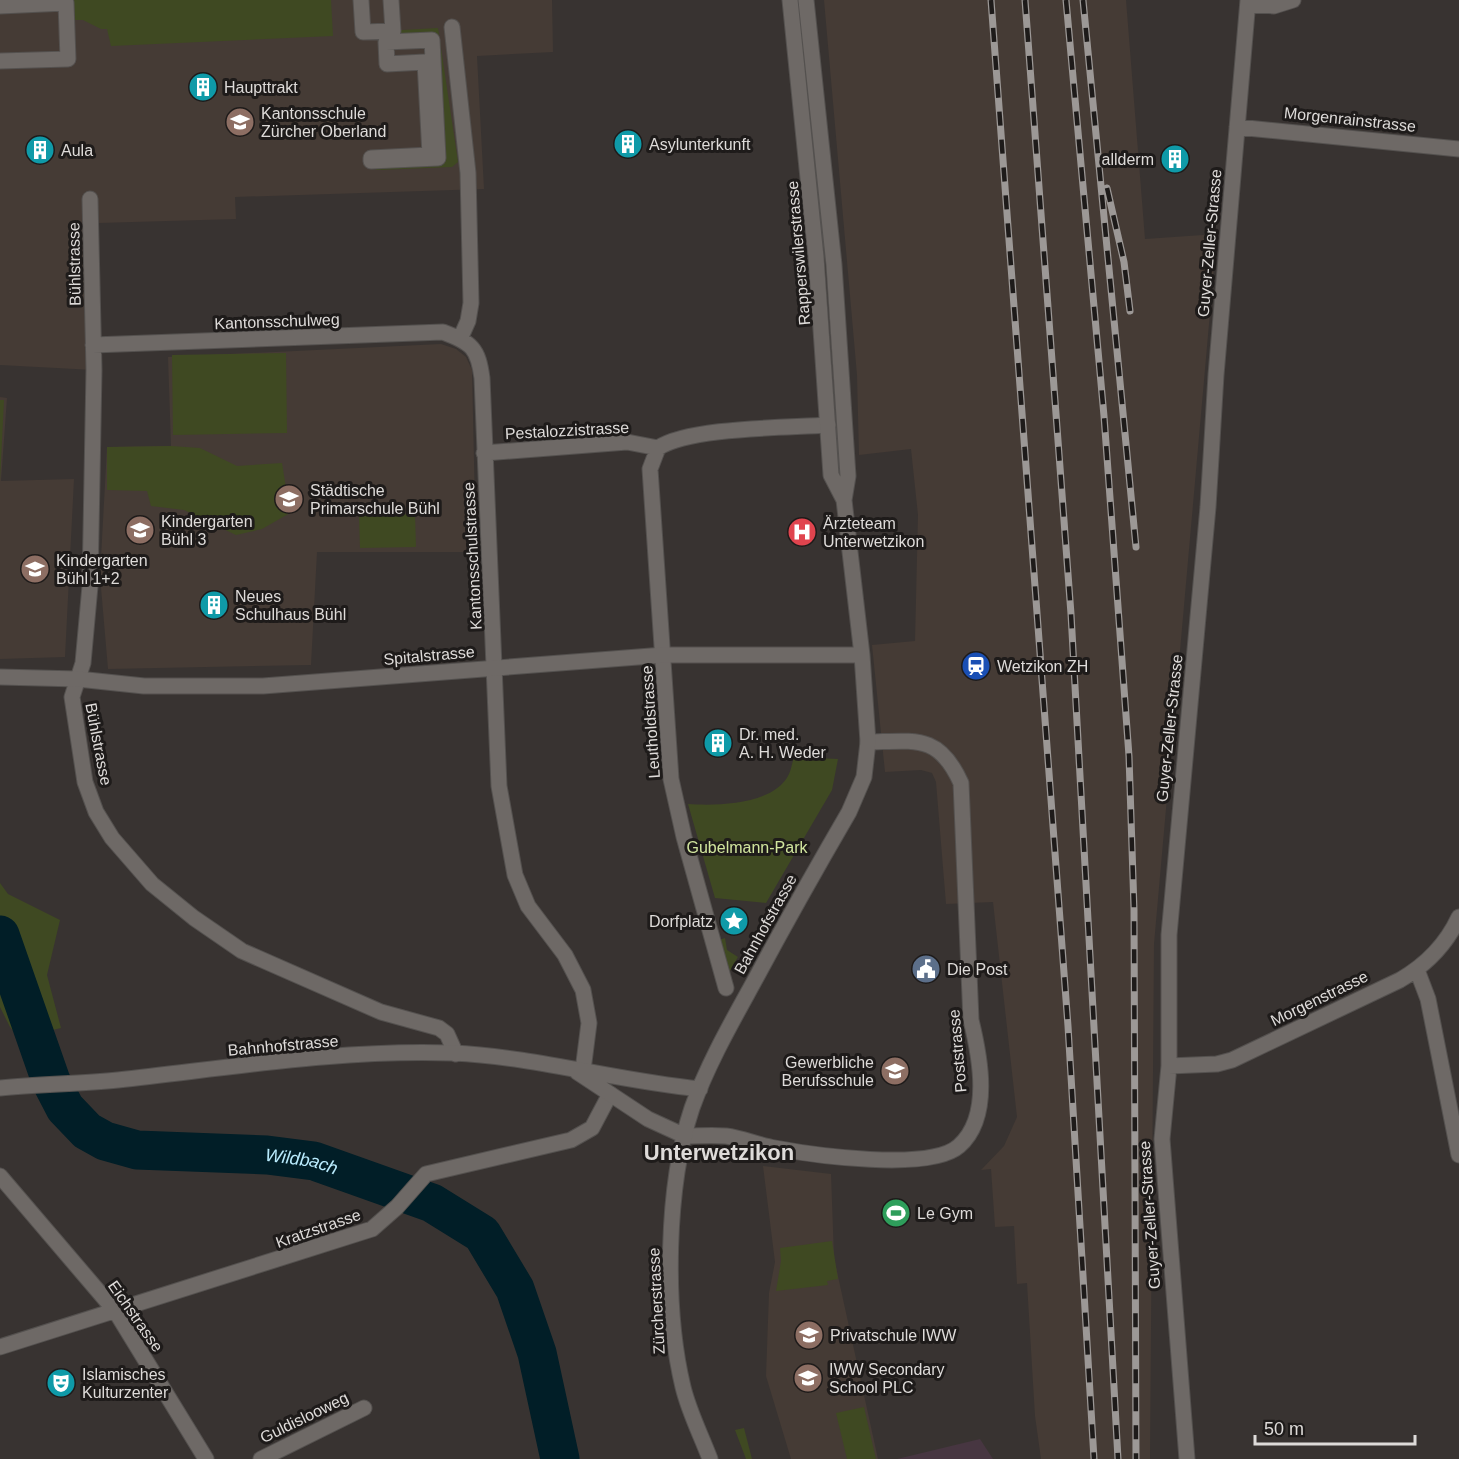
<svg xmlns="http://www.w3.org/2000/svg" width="1459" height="1459" font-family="Arial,sans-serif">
  <rect width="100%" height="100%" fill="#383331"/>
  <path fill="#473641" d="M980 1439 993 1459H897Z"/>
  <path fill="#453b35" d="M0 0H552L553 52 477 56 484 189 235 197 236 219 98 223 94 370 0 365Z
    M824 0H1126L1145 239 1217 234 1154 944 1150 1459H1041L1035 1416 1027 1283 1017 1284 1014 1226 995 1227 991 1169 981 1170 1004 1146 1017 1117 993 902 946 904 936 782 932 773 921 770 885 772 872 645 915 641 918 515 911 449 859 455 857 375Z
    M441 344 456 349 466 357 472 370 476 552H317L311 665 108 669 100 576 107 447 171 446 168 357Z
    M0 397 7 398 1 481 74 479 65 657 0 659Z
    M763 1166 831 1174 834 1258 878 1459H791L766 1376 769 1293 775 1262Z"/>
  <path fill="#3f4922" d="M0 0H331L333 36 111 46 107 29H101L83 20H66L65 3Z
    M438 28 458 162 452 167 377 170 371 166 438 158 432 41 385 31Z
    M286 353 287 433 173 435 172 355Z
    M0 400H4L0 481Z
    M171 446 200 448 237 466 282 463 290 513 262 529 236 535 184 510 151 506 147 491 107 490V447Z
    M415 514 416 547 360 548 359 516Z
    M794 757 838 759 832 790 766 903 715 898 688 804C717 806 772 805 788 776 791 771 792 763 794 757Z
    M0 883 8 894 60 920 47 975 61 1028 19 1038 10 1027 0 1007Z
    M725 938 727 950 738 957 727 976 719 940Z
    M832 1241 838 1279 827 1281 828 1285 776 1291 781 1261 780 1248Z
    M864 1407 876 1459H847L836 1413Z
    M744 1428 752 1459H746L735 1430Z"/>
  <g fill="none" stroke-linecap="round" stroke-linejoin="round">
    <path stroke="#011e27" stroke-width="39" id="s1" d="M0 935 51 1081 65 1108 87 1131 105 1141 137 1150 267 1155 314 1161 432 1203 482 1234 515 1289 537 1353 560 1459"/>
    <g stroke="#54514f" stroke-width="17">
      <path id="street" d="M361 0 363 32 393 31 391 0
        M1248 4 1274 6 1293 0
        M0 6 66 3 68 59 0 61
        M452 27 468 173 471 303 468 321 460 339
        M432 40 438 158 371 161V158L430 155 425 62 387 64 386 42Z
        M1237 127 1459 149
        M90 199 94 370 90 586 83 663 72 697 85 782 96 812 112 838 152 884 194 918 242 951 381 1012 439 1028 447 1034 456 1054
        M93 345 443 332C472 343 478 348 482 378L499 786 515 875 528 906 565 955 583 990 589 1023 583 1070
        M658 448 650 469 671 779 684 837 726 988
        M484 453 627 442 658 448C689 427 787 428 828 425
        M1417 970 1428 999 1459 1155
        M1169 1066 1217 1064 1232 1060 1400 980C1426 965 1446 945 1459 917
        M685 1136C698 1136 712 1135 726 1136 742 1138 758 1145 775 1148 812 1155 930 1172 959 1146 992 1117 980 1057 971 1020L961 783C939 734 916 741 868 742
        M0 1176 116 1312 206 1459
        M0 1347 372 1229 397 1207 426 1174 571 1140 592 1128 610 1094
        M261 1459 364 1408
        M1187 1459 1162 1139 1169 1066V935L1208 507 1216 375 1248 0"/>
    </g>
    <g stroke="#54514f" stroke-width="17">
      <path id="secondary" d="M790 0 816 257 831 475 844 500
        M0 677 78 679 144 686H263L664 655H862
        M577 1072 648 1119 685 1136
        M0 1088C39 1084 79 1084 118 1080 228 1068 341 1049 453 1053 536 1057 617 1081 700 1089
        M710 1459C701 1435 689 1412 683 1387 664 1308 666 1186 692 1108 708 1063 733 1020 756 978 786 922 817 867 849 812L864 777 868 742 862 655 844 500 848 476 834 265 806 0"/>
    </g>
    <use href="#street" stroke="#6e6966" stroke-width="15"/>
    <use href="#secondary" stroke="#6e6966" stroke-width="15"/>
    <g stroke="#9c9896" stroke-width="7">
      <path id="rail" d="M991 0 1068 1026 1094 1459
        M1025 0 1071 614 1118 1459
        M1066 0 1104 416 1129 756 1134 909 1136 1459
        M1083 0 1136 547
        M1107 188 1124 262 1130 311"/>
    </g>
    <use href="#rail" stroke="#1e1b1a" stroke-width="4.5" stroke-dasharray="14" stroke-linecap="butt"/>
  </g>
  <defs>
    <g id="building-disc" transform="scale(1.5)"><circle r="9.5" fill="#0f9aa8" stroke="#1e1b1a"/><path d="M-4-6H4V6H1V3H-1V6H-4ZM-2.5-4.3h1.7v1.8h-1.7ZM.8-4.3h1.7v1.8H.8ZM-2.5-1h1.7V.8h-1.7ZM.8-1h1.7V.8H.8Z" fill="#fff"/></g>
    <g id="school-disc" transform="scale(1.5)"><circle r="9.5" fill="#8d6e63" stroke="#1e1b1a"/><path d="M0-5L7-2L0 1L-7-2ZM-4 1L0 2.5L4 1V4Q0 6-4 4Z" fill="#fff"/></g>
    <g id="hospital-disc" transform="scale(1.5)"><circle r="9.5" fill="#e0444e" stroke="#1e1b1a"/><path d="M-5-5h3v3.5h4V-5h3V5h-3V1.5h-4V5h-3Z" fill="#fff"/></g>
    <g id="station-disc" transform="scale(1.5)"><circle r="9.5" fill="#1a4fb4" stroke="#1e1b1a"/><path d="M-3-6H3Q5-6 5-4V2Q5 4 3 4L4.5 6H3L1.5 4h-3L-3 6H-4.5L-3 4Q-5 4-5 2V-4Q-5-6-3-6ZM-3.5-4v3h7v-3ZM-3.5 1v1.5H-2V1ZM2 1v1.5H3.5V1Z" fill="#fff"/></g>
    <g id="sight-disc" transform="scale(1.5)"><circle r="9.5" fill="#0f9aa8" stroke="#1e1b1a"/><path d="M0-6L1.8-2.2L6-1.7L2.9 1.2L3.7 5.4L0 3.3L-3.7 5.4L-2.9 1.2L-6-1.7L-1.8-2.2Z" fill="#fff"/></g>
    <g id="civic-disc" transform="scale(1.5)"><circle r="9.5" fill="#5c6f8a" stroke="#1e1b1a"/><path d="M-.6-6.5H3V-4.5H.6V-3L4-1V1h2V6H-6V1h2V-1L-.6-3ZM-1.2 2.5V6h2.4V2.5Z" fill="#fff"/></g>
    <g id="stadium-disc" transform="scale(1.5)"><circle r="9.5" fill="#2e9e5b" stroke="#1e1b1a"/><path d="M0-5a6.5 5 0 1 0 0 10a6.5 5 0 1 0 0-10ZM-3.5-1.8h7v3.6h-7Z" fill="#fff"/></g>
    <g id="theatre-disc" transform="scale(1.5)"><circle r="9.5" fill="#0f9aa8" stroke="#1e1b1a"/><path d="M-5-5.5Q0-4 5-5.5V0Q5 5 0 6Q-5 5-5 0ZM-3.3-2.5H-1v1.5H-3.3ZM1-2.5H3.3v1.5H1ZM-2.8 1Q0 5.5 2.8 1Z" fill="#fff"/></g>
  </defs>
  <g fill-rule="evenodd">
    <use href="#building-disc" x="203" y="87"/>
    <use href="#school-disc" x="240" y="122"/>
    <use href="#building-disc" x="628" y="144"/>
    <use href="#building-disc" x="40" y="150"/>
    <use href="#building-disc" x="1175" y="159"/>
    <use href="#school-disc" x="289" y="499"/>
    <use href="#school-disc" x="140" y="530"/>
    <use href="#hospital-disc" x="802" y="532"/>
    <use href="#school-disc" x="35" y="569"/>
    <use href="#building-disc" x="214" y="605"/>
    <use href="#station-disc" x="976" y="666"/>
    <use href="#building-disc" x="718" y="743"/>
    <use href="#sight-disc" x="734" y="921"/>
    <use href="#civic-disc" x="926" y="969"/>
    <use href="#school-disc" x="895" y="1071"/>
    <use href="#stadium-disc" x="896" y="1213"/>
    <use href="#school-disc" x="809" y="1335"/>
    <use href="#school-disc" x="808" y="1378"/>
    <use href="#theatre-disc" x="61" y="1383"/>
  </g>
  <g text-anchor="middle" stroke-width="6" stroke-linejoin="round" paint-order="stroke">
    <g font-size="16" fill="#dedbd9" stroke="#1e1b1a" text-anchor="start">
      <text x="224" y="93">Haupttrakt</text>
      <text x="261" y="119">Kantonsschule<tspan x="261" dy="18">Zürcher Oberland</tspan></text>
      <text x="649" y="150">Asylunterkunft</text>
      <text x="61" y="156">Aula</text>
      <text x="1154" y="165" text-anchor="end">allderm</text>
      <text x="310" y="496">Städtische<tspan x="310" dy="18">Primarschule Bühl</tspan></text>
      <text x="161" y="527">Kindergarten<tspan x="161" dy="18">Bühl 3</tspan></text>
      <text x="823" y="529">Ärzteteam<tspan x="823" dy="18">Unterwetzikon</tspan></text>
      <text x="56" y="566">Kindergarten<tspan x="56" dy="18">Bühl 1+2</tspan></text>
      <text x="235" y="602">Neues<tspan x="235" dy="18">Schulhaus Bühl</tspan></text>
      <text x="997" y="672">Wetzikon ZH</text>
      <text x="739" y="740">Dr. med.<tspan x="739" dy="18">A. H. Weder</tspan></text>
      <text x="713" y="927" text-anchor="end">Dorfplatz</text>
      <text x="947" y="975">Die Post</text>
      <text x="874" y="1068" text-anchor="end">Gewerbliche<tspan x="874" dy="18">Berufsschule</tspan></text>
      <text x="917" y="1219">Le Gym</text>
      <text x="830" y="1341">Privatschule IWW</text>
      <text x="829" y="1375">IWW Secondary<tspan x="829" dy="18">School PLC</tspan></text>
      <text x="82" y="1380">Islamisches<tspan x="82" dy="18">Kulturzenter</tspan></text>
    </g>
    <g font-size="16" fill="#dedbd9" stroke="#1e1b1a">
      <text transform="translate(1350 119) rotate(6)" y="6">Morgenrainstrasse</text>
      <text transform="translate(1209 243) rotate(-85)" y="6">Guyer-Zeller-Strasse</text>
      <text transform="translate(798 253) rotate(-95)" y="6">Rapperswilerstrasse</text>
      <text transform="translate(74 264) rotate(-91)" y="6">Bühlstrasse</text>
      <text transform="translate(277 321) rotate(-2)" y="6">Kantonsschulweg</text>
      <text transform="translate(567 430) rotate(-3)" y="6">Pestalozzistrasse</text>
      <text transform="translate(472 556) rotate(-93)" y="6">Kantonsschulstrasse</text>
      <text transform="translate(429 655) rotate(-5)" y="6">Spitalstrasse</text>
      <text transform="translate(650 722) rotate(-94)" y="6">Leutholdstrasse</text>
      <text transform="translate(1169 728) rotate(-84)" y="6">Guyer-Zeller-Strasse</text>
      <text transform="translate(99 744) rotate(79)" y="6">Bühlstrasse</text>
      <text transform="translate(765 924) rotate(-61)" y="6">Bahnhofstrasse</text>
      <text transform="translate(1319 998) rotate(-26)" y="6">Morgenstrasse</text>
      <text transform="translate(283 1045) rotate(-5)" y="6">Bahnhofstrasse</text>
      <text transform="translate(957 1051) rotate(-95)" y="6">Poststrasse</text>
      <text transform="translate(1149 1215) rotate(-94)" y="6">Guyer-Zeller-Strasse</text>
      <text transform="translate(318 1228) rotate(-19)" y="6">Kratzstrasse</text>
      <text transform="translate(656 1301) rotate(-93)" y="6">Zürcherstrasse</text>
      <text transform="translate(136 1316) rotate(55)" y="6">Eichstrasse</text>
      <text transform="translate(304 1417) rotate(-26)" y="6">Guldislooweg</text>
    </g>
    <g font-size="16" fill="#d1e59e" stroke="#1e1b1a">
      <text x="747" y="853">Gubelmann-Park</text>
    </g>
    <g font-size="18" font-style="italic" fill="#b9ebfd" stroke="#1e1b1a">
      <text dy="6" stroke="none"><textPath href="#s1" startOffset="436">Wildbach</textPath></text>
    </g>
    <g font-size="22" font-weight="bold" fill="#dedbd9" stroke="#1e1b1a">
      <text x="719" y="1160">Unterwetzikon</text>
    </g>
  </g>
  <path d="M1255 1435v9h160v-9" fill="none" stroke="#dedbd9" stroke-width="3"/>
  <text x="1264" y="1435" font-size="18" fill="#dedbd9" stroke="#1e1b1a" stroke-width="4.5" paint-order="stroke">50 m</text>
</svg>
